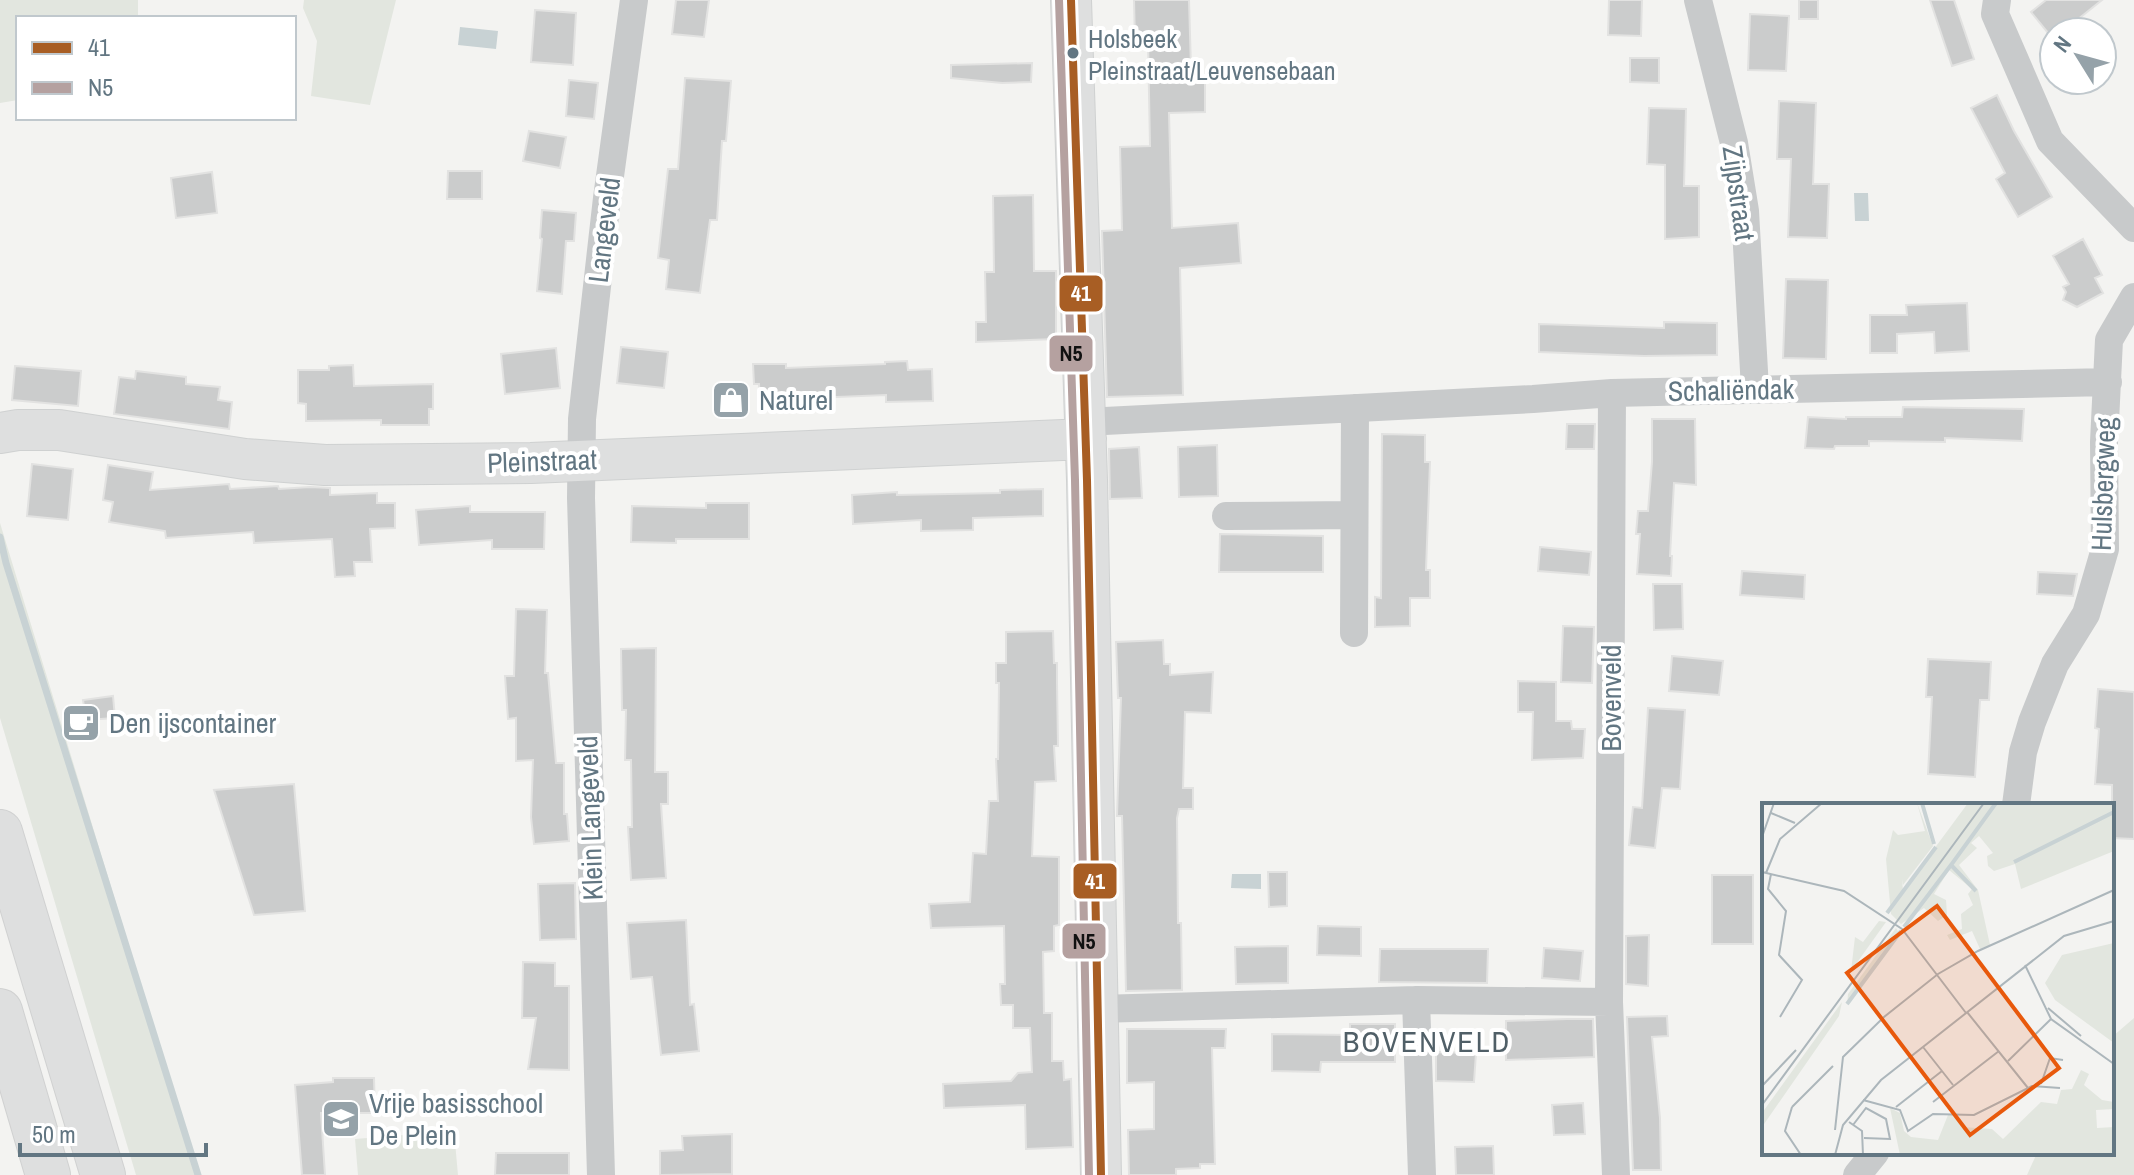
<svg xmlns="http://www.w3.org/2000/svg" width="2134" height="1175" font-family="'Archivo Narrow',sans-serif">
  <rect width="100%" height="100%" fill="#f3f3f1"/>
  <path fill="#e2e6df" d="M0 0H138V18H18V100L0 103Z
    M304 0H396L370 105 311 96 317 41 303 8Z
    M0 523 199 1175H136L0 718Z
    M2134 1018V1175H2027L2037 1153H2112V1037Z
    M454 1131 458 1175H358L355 1139Z"/>
  <path fill="#c8d2d4" d="M460 27 498 31 496 49 458 45Z
    M1854 193H1868L1869 221H1855Z
    M1232 874H1261V889L1231 888Z"/>
  <g fill="none" stroke-linecap="round" stroke-linejoin="round">
    <path stroke="#c8d2d4" stroke-width="7" d="M0 537 6 563 198 1175"/>
  </g>
  <path fill="#cbcccc" stroke="#e2e2e1" stroke-width="2" d="M676 0H709L704 37 672 34Z
    M1134 0H1189L1191 68H1193V76H1205V112L1169 113 1172 228 1238 223 1241 263 1180 268 1183 395 1107 397 1102 231 1122 230 1120 147 1150 146 1148 41H1135Z
    M1609 0H1642L1641 36 1608 35Z
    M1799 0H1818V19H1799Z
    M1930 0H1954L1974 59 1952 66Z
    M2046 0H2102L2062 32H2054L2053 39 2031 12Z
    M535 10 576 13 573 65 531 62Z
    M1750 14 1789 16 1786 71 1748 70Z
    M1630 58H1659V83L1630 82Z
    M1032 63 1031 82 1002 83 951 78V65Z
    M685 78 731 81 726 141H722L717 220H710L700 293 666 289 669 260 658 258 668 169H678Z
    M569 80 598 83 594 119 566 116Z
    M1997 95 2014 131 2052 197 2018 217 1996 179 2005 173 1971 108Z
    M1779 101 1816 103 1813 184H1829L1827 238 1788 237 1791 159H1777Z
    M1649 108 1686 109 1684 186H1699V237L1665 239V165L1647 164Z
    M529 131 566 137 560 168 523 161Z
    M448 171H482V199H447Z
    M212 172 217 213 176 218 171 178Z
    M1033 195 1034 271H1056V339L976 342V322H986L985 272H994L993 196Z
    M542 210 576 213 574 241H566L562 294 537 291 542 239 540 238Z
    M2083 239 2102 275 2095 278 2103 293 2077 307 2063 300 2066 292 2063 287 2069 284 2053 256Z
    M1786 279 1828 280 1826 359 1783 358Z
    M1967 303 1969 351 1935 353 1934 332 1897 334V353H1870V315H1907L1906 305Z
    M1664 322 1717 323V355L1644 356 1539 352V324L1664 328Z
    M621 347 668 352 664 388 617 383Z
    M556 348 560 388 505 394 501 354Z
    M907 361 908 370 932 369 933 401 886 402V395L760 400 759 384H754L753 364H786V368L885 364V362Z
    M353 365 354 386 433 384V409H429V425H381V420L306 421V404L298 403V370H329V366Z
    M15 366 81 371 78 406 12 400Z
    M136 371 186 377V384L220 387 218 400 232 402 229 429 114 414 119 377 135 379Z
    M1903 407 2024 409 2022 441 1945 438V442L1869 441V446H1835L1834 449 1805 448 1808 417 1846 419V417H1902Z
    M1652 419H1695L1696 485 1674 483 1670 556H1672L1671 576 1637 574 1640 534H1636L1638 511H1648L1652 462Z
    M1567 424H1595L1594 449H1566Z
    M1382 434 1425 435V462H1430L1426 570H1430V598H1410V626L1375 627V597L1381 598Z
    M1217 445 1218 496 1179 497 1178 447Z
    M1139 447 1142 498 1110 499 1109 449Z
    M32 464 73 469 68 520 27 516Z
    M108 465 153 472 150 490 229 484 230 489 278 486 279 489 310 487 330 488V495L377 493V503H395V528L370 529 372 562H354L355 576 335 577 332 539 254 543 253 532 166 538 165 531 109 522 113 502 103 500Z
    M1043 489V516L973 518V530L921 531V520L853 524 852 495 897 492V495L1000 493V490Z
    M706 503H749V539H676V543L631 542 632 506 706 508Z
    M470 506V512H545L544 549H492V540L419 545 416 510Z
    M1220 534 1323 536V572H1219Z
    M1540 547 1591 552 1589 575 1538 571Z
    M1742 571 1805 575 1804 599 1740 595Z
    M2038 572 2077 574 2073 596 2037 594Z
    M1653 584H1682L1683 629 1654 630Z
    M516 609 547 610 545 673H548L556 763H564V814H567L569 841 534 844 531 817 533 760 516 761V718L508 719 505 676H514Z
    M1563 626 1594 627 1592 683 1561 682Z
    M1053 631 1054 663H1057V683L1058 746H1054L1056 781 1035 782 1032 856 1059 857V925L1054 926V951L1043 952 1044 1013H1052V1061H1063L1064 1080 1071 1079 1073 1147 1026 1149 1025 1105 944 1108 943 1084 1011 1081 1018 1073 1032 1072 1030 1028H1013V1005H1001L1000 984H1005L1004 926 931 928 929 904 970 902 973 853 986 854 989 801H998L996 759H998L999 683H996V663H1006V632Z
    M1163 640 1164 664H1170V675L1213 672 1211 713 1185 712 1183 788H1193V809H1179L1177 818 1178 923H1181L1182 990 1126 991 1122 816H1117L1121 698H1118L1116 642Z
    M656 648 655 772H668V804H661L666 878 631 880 628 827H632L631 760H625L626 710H622L621 649Z
    M1672 656 1723 661 1719 695 1669 691Z
    M1928 659 1991 662 1989 700H1980L1975 777 1928 774 1932 697H1926Z
    M1518 681 1556 682V721H1571L1572 729H1585L1583 758 1532 760 1533 712H1518Z
    M2098 689 2134 692V839L2112 838V785L2095 784 2099 729 2095 728Z
    M113 696 115 718 86 720 83 700Z
    M1648 708 1685 710 1680 789 1662 788 1655 848 1629 845 1633 807 1642 808Z
    M294 784 305 911 254 915 214 790Z
    M1268 872H1287V906L1269 907Z
    M1712 875H1753V944H1712Z
    M575 883 576 939 540 940 538 884Z
    M686 920 690 1005 694 1004 699 1051 661 1055 652 977 631 979 627 923Z
    M1318 926 1361 927V956L1317 955Z
    M1649 935 1648 986 1626 984V936Z
    M1288 946V983L1236 984 1235 947Z
    M1544 948 1583 951 1580 981 1542 978Z
    M1380 949H1488L1487 983 1379 982Z
    M523 962 555 963V986H569V1070L528 1069 536 1018H522Z
    M1667 1016 1668 1036 1652 1037 1660 1118 1661 1170H1633L1627 1017Z
    M1567 1019H1593L1594 1057 1506 1060V1021Z
    M1350 1024H1395V1062H1321L1320 1072 1272 1071V1034L1350 1035Z
    M1127 1029H1226L1225 1048H1212L1215 1164H1200V1168L1176 1169V1175H1129L1128 1130 1154 1129V1082L1127 1083Z
    M1436 1052 1476 1053 1474 1082 1436 1081Z
    M333 1078H374L375 1113H321L325 1175H302L295 1085 333 1082Z
    M1583 1103 1585 1134 1554 1135 1552 1105Z
    M732 1134V1174L660 1175V1151L683 1150 682 1136Z
    M1493 1146 1494 1175H1456L1455 1147Z
    M496 1153H569V1175H495Z"/>
  <g fill="none" stroke-linecap="round" stroke-linejoin="round">
    <g stroke="#cfd1d1" stroke-width="42">
      <path id="secondary" d="M1071 0 1087 480 1101 1175
        M0 433 18 430H59L245 459 325 465 531 463 1086 439"/>
    </g>
    <g stroke="#d0d1d1" stroke-width="46">
      <path id="highway" d="M0 832 103 1175
        M0 1011 48 1175"/>
    </g>
    <path stroke="#c8cacb" stroke-width="28" d="M1698 0 1734 143 1745 211 1755 389
      M1997 0 1995 14 2050 141 2134 228
      M1612 393 1609 1002 1616 1175
      M1085 422 1533 399 1612 393 2108 382
      M1226 516 1354 515
      M1354 633 1355 408
      M2016 805 2023 752 2032 722 2055 664 2086 614 2105 549 2104 442 2109 340 2134 297
      M1416 1000 1422 1175
      M1098 1009 1416 1000 1609 1002
      M601 1175 581 498 582 419 607 198 634 0
      M1857 1175 1875 1153"/>
    <use href="#secondary" stroke="#dedfdf" stroke-width="40"/>
    <use href="#highway" stroke="#dedfdf" stroke-width="44"/>
    <g stroke="#fff" stroke-width="14">
      <path id="bus-1" d="M1071 0 1087 480 1101 1175"/>
    </g>
    <g stroke="#fff" stroke-width="14">
      <path id="bus-2" d="M1059 0 1075 480 1089 1175"/>
    </g>
    <use href="#bus-1" stroke="#a85e24" stroke-width="8"/>
    <use href="#bus-2" stroke="#b5a1a0" stroke-width="8"/>
  </g>
  <defs>
    <g id="shop-square" transform="scale(2)"><rect x="-9" y="-9" width="18" height="18" rx="4" fill="#95a2a9" stroke="#fff"/><path d="M-5-2.5h2.3a2.7 3.5 0 0 1 5.4 0H5L5.5 6h-11ZM-1.5-2.5h3a1.5 2.3 0 0 0-3 0Z" fill="#fff"/></g>
    <g id="cafe-square" transform="scale(2)"><rect x="-9" y="-9" width="18" height="18" rx="4" fill="#95a2a9" stroke="#fff"/><path d="M-5.5-4.5H6V0H3Q3 3.5 0 3.5H-2.5Q-5.5 3.5-5.5 0ZM3-3.2v2h1.7v-2ZM-6 4.5H4V6H-6Z" fill="#fff"/></g>
    <g id="school-square" transform="scale(2)"><rect x="-9" y="-9" width="18" height="18" rx="4" fill="#95a2a9" stroke="#fff"/><path d="M0-5L7-2L0 1L-7-2ZM-4 1L0 2.5L4 1V4Q0 6-4 4Z" fill="#fff"/></g>
  </defs>
  <g fill-rule="evenodd">
    <use href="#shop-square" x="731" y="400"/>
    <use href="#cafe-square" x="81" y="723"/>
    <use href="#school-square" x="341" y="1119"/>
  </g>
  <circle fill="#627682" stroke="#fff" stroke-width="3" cx="1073" cy="53" r="7"/>
  <g text-anchor="middle" stroke-width="8" stroke-linejoin="round" paint-order="stroke">
    <g font-size="26" fill="#627682" stroke="#fff" text-anchor="start">
      <text x="1088" y="48">Holsbeek<tspan x="1088" dy="32">Pleinstraat/Leuvensebaan</tspan></text>
    </g>
    <g font-size="28" fill="#627682" stroke="#fff">
      <text transform="translate(1739 193) rotate(82)" y="10">Zijpstraat</text>
      <text transform="translate(604 230) rotate(-83)" y="10">Langeveld</text>
      <text transform="translate(1731 390) rotate(-1)" y="10">Schaliëndak</text>
      <text transform="translate(542 461) rotate(-2)" y="10">Pleinstraat</text>
      <text transform="translate(2103 484) rotate(-88)" y="10">Hulsbergweg</text>
      <text transform="translate(1611 698) rotate(-90)" y="10">Bovenveld</text>
      <text transform="translate(590 818) rotate(-92)" y="10">Klein Langeveld</text>
    </g>
    <g font-size="28" fill="#627682" stroke="#fff" text-anchor="start">
      <text x="759" y="410">Naturel</text>
      <text x="109" y="733">Den ijscontainer</text>
      <text x="369" y="1113">Vrije basisschool<tspan x="369" dy="32">De Plein</tspan></text>
    </g>
    <g font-size="30" letter-spacing="2" fill="#505f67" stroke="#fff">
      <text x="1427" y="1052">BOVENVELD</text>
    </g>
  </g>
  <g transform="translate(1762 803)">
    <rect width="352" height="352" fill="#f3f3f1"/>
    <path d="M155 0 171 43 141 82 140 76 141 88 206 0H352V48L259 86 253 61 232 68 226 63 225 53 231 50 217 33 209 40 215 45 197 62 216 87 228 142 218 146 210 128 188 137 185 132 200 126 199 111 211 102 206 91 210 86 187 67 172 91 184 97 185 112 176 118 162 105 139 121 129 111 124 56 131 27 136 32 163 28ZM117 118 124 119 89 168 93 134 101 139ZM134 125 137 130 85 202 86 191ZM352 140V240L293 197 283 180 300 152ZM80 199 77 213 0 324V310ZM319 267 327 271 322 282 340 297 352 299V306L334 307 335 325 352 324V352H138L128 305 138 310 142 328 149 334 176 337 186 312H192L200 324 230 326 241 336 279 299 295 301 299 287 310 286Z" fill="#e2e6df"/>
    <path fill="none" stroke="#c8d2d4" stroke-width="4" d="M160 0 172 41M252 59 352 9M214 88 189 62 234 0M125 110 174 44M142 124 189 62M85 201 139 128"/>
    <path fill="none" stroke="#acb6bb" stroke-width="2" d="M9 10 33 20M0 34 12 0M0 69 82 88 140 126 204 210M4 70 18 36 60 0M9 71 6 86 24 108 17 152 40 177 18 214M263 162 289 216 352 261M286 205 319 233M205 209 266 285M161 244 191 282M246 258 289 216M279 281 288 255 301 257M0 283 34 247M101 297 138 307 146 328 171 311 212 312 270 283 298 285M171 299 237 248M0 302 222 0M30 304 71 263M30 304 23 328 39 352M134 304 180 268M87 319 100 328 101 352M91 322 104 305 124 316 128 336 102 335M73 327 81 254 122 214 176 171 216 148 352 87M73 352 81 322 119 277 302 133 352 118"/>
    <path fill="#e8590c" fill-opacity="0.15" stroke="#e8590c" stroke-width="4" d="M175 103 297 265 208 332 85 170Z"/>
    <rect width="352" height="352" fill="none" stroke="#627682" stroke-width="4"/>
  </g>
  <g stroke="#fff" stroke-width="3">
    <rect x="1058" y="274" width="46" height="39" rx="8" fill="#a85e24"/>
    <rect x="1048" y="334" width="46" height="39" rx="8" fill="#b5a1a0"/>
    <rect x="1072" y="862" width="46" height="38" rx="8" fill="#a85e24"/>
    <rect x="1061" y="922" width="46" height="38" rx="8" fill="#b5a1a0"/>
  </g>
  <g font-size="22" text-anchor="middle" font-weight="bold" fill="#fff">
    <text x="1081" y="301">41</text>
    <text x="1095" y="889">41</text>
  </g>
  <g font-size="22" text-anchor="middle" font-weight="bold" fill="#111">
    <text x="1071" y="361">N5</text>
    <text x="1084" y="949">N5</text>
  </g>
  <rect x="16" y="16" width="280" height="104" fill="#ffffff" stroke="#c0c8cd" stroke-width="2"/>
  <rect x="32" y="42" width="40" height="12" fill="#a85e24" stroke="#c0c8cd" stroke-width="2"/>
  <text x="88" y="56" font-size="24" fill="#627682">41</text>
  <rect x="32" y="82" width="40" height="12" fill="#b5a1a0" stroke="#c0c8cd" stroke-width="2"/>
  <text x="88" y="96" font-size="24" fill="#627682">N5</text>
  <g transform="translate(2078 56) rotate(307)"><circle r="38" fill="#ffffff" stroke="#c0c8cd" stroke-width="2"/>
  <path d="M0-6L14 30L0 20L-14 30Z" fill="#95a2a9"/>
  <text y="-12" font-size="22" font-weight="bold" text-anchor="middle" fill="#627682">N</text>
  </g>
  <path d="M20 1143v12h186v-12" fill="none" stroke="#627682" stroke-width="4"/>
  <text x="32" y="1143" font-size="24" fill="#627682" stroke="#ffffff" stroke-width="6" paint-order="stroke">50 m</text>
</svg>
